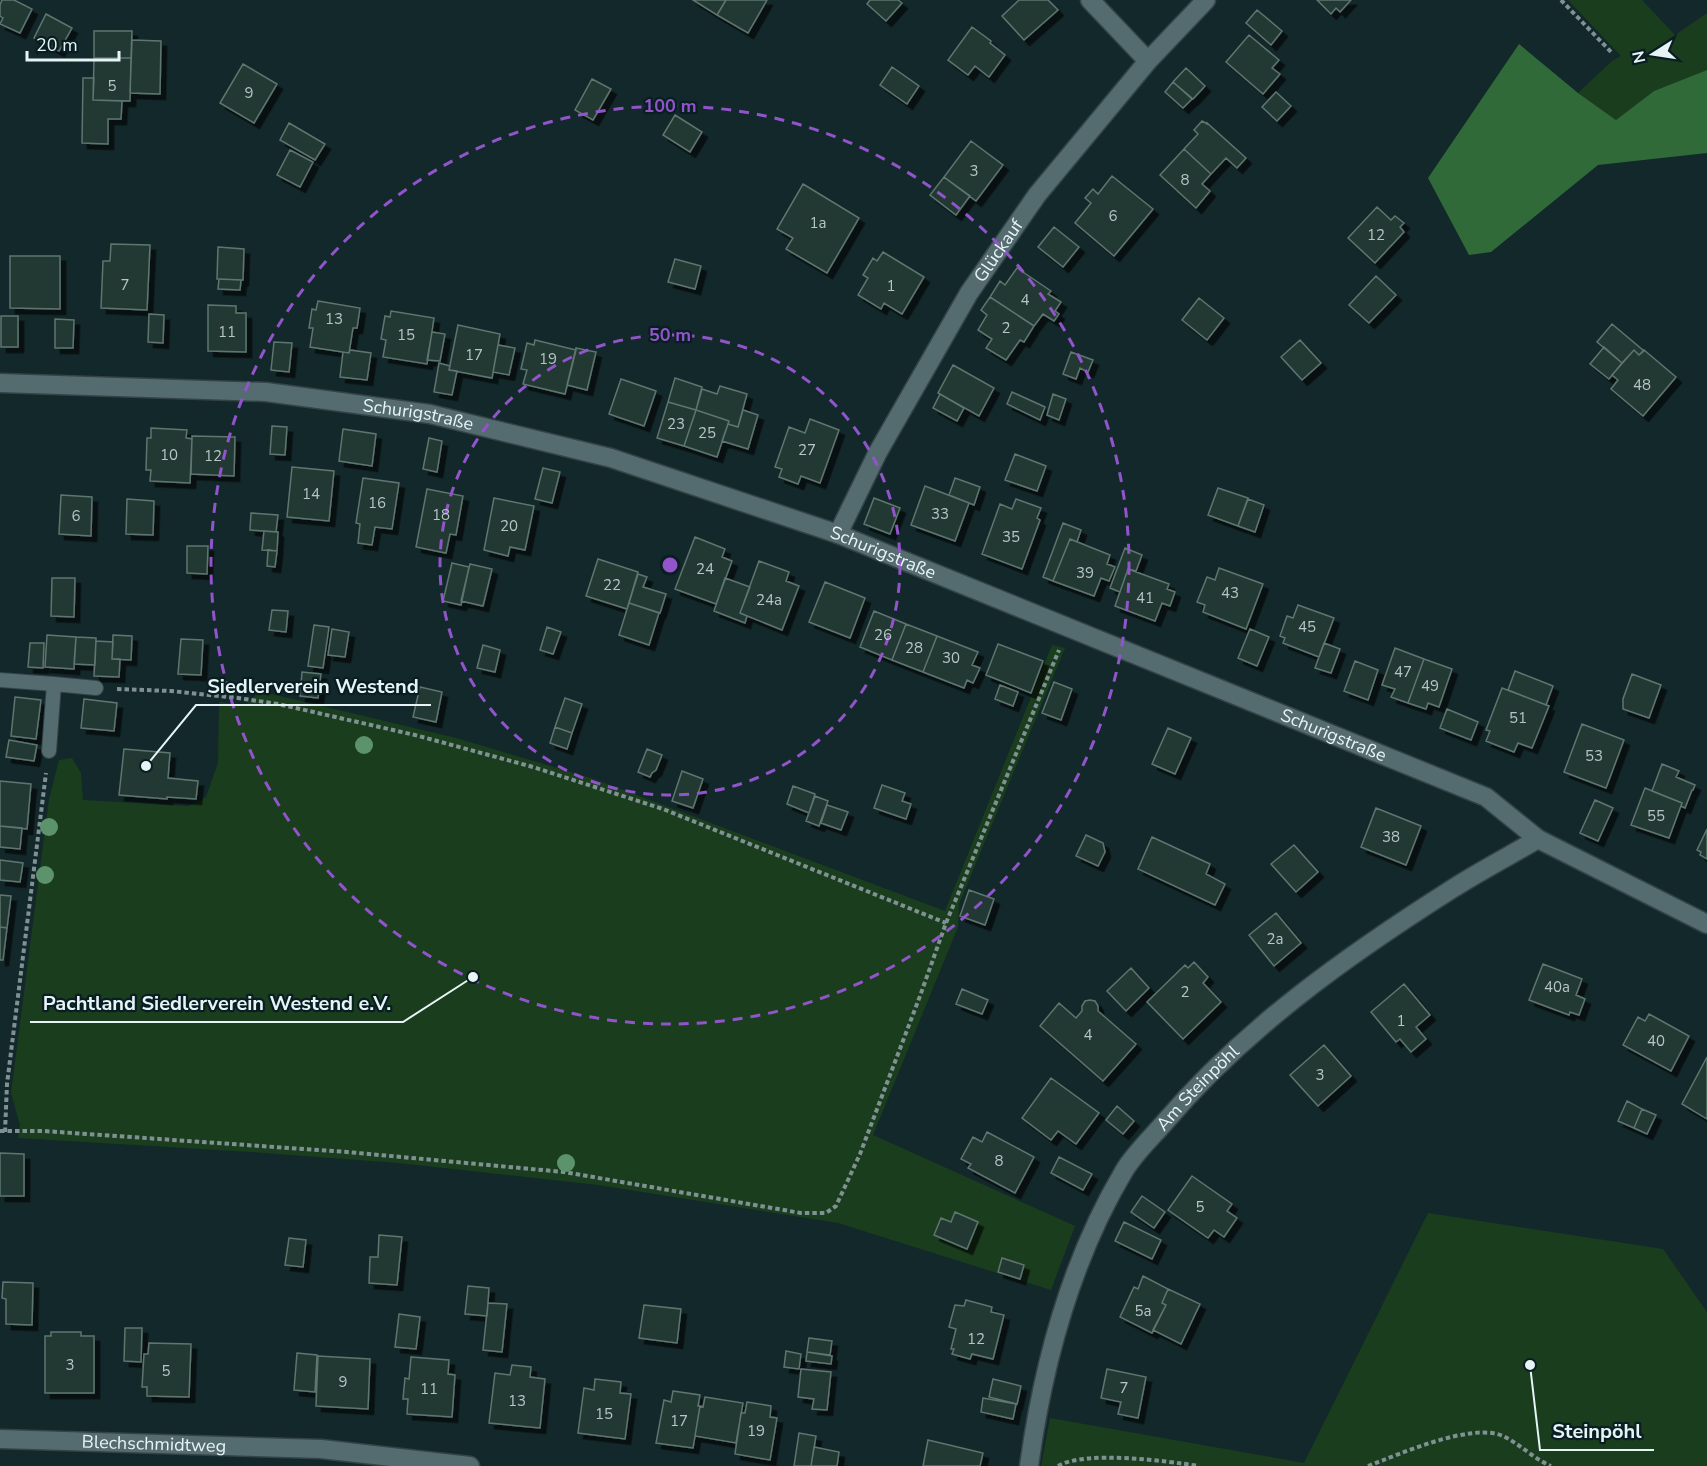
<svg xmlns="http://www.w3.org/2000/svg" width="1707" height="1466" font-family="'Nunito Sans',sans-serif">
  <defs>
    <filter id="shadow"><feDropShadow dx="5.5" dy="5.5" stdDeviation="0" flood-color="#0009"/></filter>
  </defs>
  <rect width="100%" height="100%" fill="#13282b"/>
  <path fill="#1a3d1e" d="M1568 0H1642L1675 35 1707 13V70L1654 91 1616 120 1578 93 1612 61 1621 56Z
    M1052 645 1065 648 959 904 958 927 873 1135 1075 1226 1051 1290 838 1223 598 1185 398 1163 251 1152 18 1138 20 1125 11 1093 49 799 59 760 72 758 81 773 83 800 189 806 206 797 218 763 219 702 246 705 259 691 456 738 594 779 945 911Z
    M1428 1213 1663 1249 1707 1312V1466H1041L1050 1418 1304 1463Z"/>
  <path fill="#306a38" d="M1519 44 1578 93 1616 120 1654 91 1707 70V153L1598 165 1491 252 1469 255 1428 178Z"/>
  <path fill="#233833" stroke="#5e756f" stroke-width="1.5" filter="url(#shadow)" d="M2 0H14L32 9 20 33 0 24 3 18 0 16V5Z
    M693 0H726L717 15Z
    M726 0H767L748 33 717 15Z
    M870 0H898L902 3 886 21 867 4Z
    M1019 0H1048L1058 10 1024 40 1002 16Z
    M1317 0H1351L1340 12 1336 8 1331 14Z
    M1257 10 1282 31 1271 45 1246 23Z
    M46 14 72 28 59 51 34 38Z
    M972 27 991 41 990 43 1005 55 989 77 975 66 968 75 948 60Z
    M94 31H132L131 58H94Z
    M1249 35 1279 60 1272 68 1280 74 1263 94 1226 62Z
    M132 40 161 41 160 94 130 93Z
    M94 58H131L130 101 93 100Z
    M243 64 277 84 254 123 220 103Z
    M892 67 919 86 907 104 880 85Z
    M1186 68 1205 86 1193 99 1173 82Z
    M83 78H94L93 100 122 101 121 119H108V144L82 143Z
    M592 79 611 89 593 120 575 110Z
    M1173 82 1192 99 1183 108 1165 92Z
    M1276 92 1291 106 1277 121 1262 107Z
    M675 115 702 132 690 152 663 135Z
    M1202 121 1207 124V123L1246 158 1237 168 1226 158 1211 174 1184 149 1198 134 1194 130Z
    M289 123 325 144 315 160 280 140Z
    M971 141 1003 165 976 201 944 177Z
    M1184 149 1211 174 1202 184 1210 191 1196 208 1160 175Z
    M290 150 313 162 300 187 277 175Z
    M1112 176 1153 209 1114 256 1075 223 1091 203 1085 198 1093 189 1098 194Z
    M944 177 970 196 956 215 930 195Z
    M803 184 859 218 827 273 786 249 793 238 777 229Z
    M1377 207 1391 220 1395 216 1404 223 1400 227 1404 232 1375 263 1348 238Z
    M1054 227 1079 247 1063 267 1038 247Z
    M111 244 150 245 147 310 101 308 103 261H110Z
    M218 247 244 249 243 280 217 279Z
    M883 252 924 277 902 314 884 303 881 309 858 295 868 278 863 275 873 258 877 261Z
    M10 256H60V309L10 308Z
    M675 259 701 266 695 289 668 282Z
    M1017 268 1051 291 1048 294 1061 302 1055 311 1059 314 1054 321 1043 314 1034 326 990 297 1000 281 1005 285Z
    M1376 276 1396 295 1369 323 1349 305Z
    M219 279 241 280 240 290 218 289Z
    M990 297 1034 326 1024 342 1020 340 1006 360 986 348 992 339 978 330 987 315 981 310Z
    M1199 298 1224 318 1207 340 1182 320Z
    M318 301 360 308 357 328H353L349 353 310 347 313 328H309L312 309 316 310Z
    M208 305 236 306V313H246V352L208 351Z
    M391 311 434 318 427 364 383 357 386 340 381 339 385 316 390 317Z
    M149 314 164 315 163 343 148 342Z
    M1 316H18V347H1Z
    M55 319 74 320 73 348H55Z
    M1612 324 1644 351 1639 355 1634 350 1622 363 1597 342Z
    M458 325 500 334 492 378 449 370Z
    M432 332 445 334 440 361 427 360Z
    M535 340 576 350 565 394 523 384 527 370 521 369 527 343 534 345Z
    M1300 340 1321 363 1302 380 1281 357Z
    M274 342 292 343 289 372 271 370Z
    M498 345 515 348 509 375 493 372Z
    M1604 347 1622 363 1609 379 1590 364Z
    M576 348 596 352 587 390 567 385Z
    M350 350 371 353 367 380 340 377 343 352 349 353Z
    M1634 350 1639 355 1644 350 1676 377 1643 416 1611 389 1618 380 1612 375Z
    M1071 352 1093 360 1088 372 1080 368 1076 379 1063 374Z
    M439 363 450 366 449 370 457 371 452 395 434 392Z
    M953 365 994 388 979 416 938 393Z
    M675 378 702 387 696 410 668 402Z
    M621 379 656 391 644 426 609 414Z
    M720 386 747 394 738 427 728 424 729 421 696 410 702 389 717 394Z
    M1012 392 1045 407 1040 420 1007 404Z
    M940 394 964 408 957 421 933 408Z
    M1053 394 1066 399 1059 420 1047 415Z
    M668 402 696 410 684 446 657 438Z
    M696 410 729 421 717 457 684 446Z
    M743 410 758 415 748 449 722 441 728 424 738 427Z
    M810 419 839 430 820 483 801 476 798 484 779 477 782 469 775 467 789 427 805 433Z
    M272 426 287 427 285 455 270 454Z
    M151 428 187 430 186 438 192 439 190 483 150 481 151 470H146L147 438H151Z
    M343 429 376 434 372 466 339 461Z
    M192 436 235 437 234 476 191 474Z
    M429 438 442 441 437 472 423 469Z
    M1015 454 1046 466 1037 491 1005 480Z
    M292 467 334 471 329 521 287 517Z
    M543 468 560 472 552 503 535 499Z
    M363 478 399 483 392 529 375 527 372 545 358 543 360 524 356 523Z
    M955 478 980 487 974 505 949 495Z
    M925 486 969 503 955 541 911 525Z
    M1218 488 1248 498 1238 526 1208 515Z
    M427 489 463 496 456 535 450 534 446 553 416 547Z
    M61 495 92 497 91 536 59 534Z
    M494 498 534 506 525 550 510 547 508 556 484 550Z
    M874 498 900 508 890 534 864 524Z
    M127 499 154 501 153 535 126 534Z
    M1016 499 1041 508 1037 518 1040 520 1022 569 982 554 1000 504 1012 509Z
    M1248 499 1264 505 1255 532 1238 526Z
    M251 513 278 515 276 532 250 530Z
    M1063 523 1081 530 1077 542 1070 539 1053 581 1043 577Z
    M264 531 278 532 277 551 262 550Z
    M695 537 725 549 722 557 732 561 716 604 675 589Z
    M1070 539 1110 555 1107 564 1115 567 1109 581 1101 578 1094 596 1053 581Z
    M187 546H208L207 574 187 573Z
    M1125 548 1142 555 1136 571 1128 569 1120 592 1110 588Z
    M268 550 277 551 275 567 267 566Z
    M598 559 638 572 627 609 586 596Z
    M759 561 789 572 786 581 799 586 782 630 740 613Z
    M452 563 469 567 461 605 443 601Z
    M470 564 492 569 483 606 461 601Z
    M1219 568 1263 584 1246 629 1203 612 1205 605 1197 602 1207 577 1215 580Z
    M1128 569 1169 584 1167 589 1175 592 1170 606 1162 603 1155 621 1115 606Z
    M638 574 647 577 643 587 666 594 660 613 629 603Z
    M52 578H75L74 617 51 616Z
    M725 578 750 587 740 613 747 616 745 623 714 611Z
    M825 582 865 598 850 638 809 622Z
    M629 603 659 613 649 645 619 635Z
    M1298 605 1334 618 1319 657 1283 643 1285 638 1280 636 1287 616 1293 618Z
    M272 610 288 611 286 632 269 630Z
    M874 611 906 624 892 660 860 647Z
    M906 624 937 636 923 672 892 660Z
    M314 625 329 627 323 668 308 666Z
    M547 627 561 632 553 654 540 650Z
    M332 629 349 632 345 657 328 655Z
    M1250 629 1269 637 1257 666 1238 658Z
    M47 635 76 637 74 669 45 667Z
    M113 635 132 636 131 660 112 659Z
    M937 636 978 652 972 665 980 668 973 683 967 680 964 688 923 672Z
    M76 637 96 638 95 665 74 664Z
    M181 639 203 640 201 675 178 674Z
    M96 641 113 642 112 659H120L119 677 94 676Z
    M30 643H44L43 668 28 667Z
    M1324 643 1340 649 1331 673 1315 668Z
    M998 644 1043 661 1031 693 986 675Z
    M483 645 500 650 495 672 477 668Z
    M1395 648 1424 659 1408 703 1391 697 1395 689 1382 685Z
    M1424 659 1452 669 1439 707 1428 703 1426 709 1408 703Z
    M1355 661 1378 670 1368 700 1344 691Z
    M1515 671 1553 686 1546 705 1508 690Z
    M302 672 321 674 318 698 300 696Z
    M1632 674 1661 685 1649 718 1623 709V699Z
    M1054 682 1072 689 1061 720 1042 713Z
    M1000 685 1018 692 1013 706 995 699Z
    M420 687 442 692 436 722 413 717Z
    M1502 688 1549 706 1532 748 1518 743 1514 752 1486 741 1490 731 1486 730Z
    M15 697 41 700 36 739 11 736Z
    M565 698 582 704 572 733 555 727Z
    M84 699 117 703 114 731 81 728Z
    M1447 709 1478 722 1471 740 1440 728Z
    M1582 724 1624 740 1606 788 1564 772Z
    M555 727 572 733 567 749 550 743Z
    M1168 728 1191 738 1175 774 1152 764Z
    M9 740 37 745 34 761 6 757Z
    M124 749 170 753 168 778 198 781 196 799 167 797V799L119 795Z
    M647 749 662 755 656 770 652 773 650 777 638 772Z
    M1662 764 1679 771 1676 777 1695 785 1693 790H1692L1685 808 1681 806 1682 803 1652 791Z
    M682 771 703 779 693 808 672 801Z
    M0 781 31 784 27 829 0 826Z
    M882 785 905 793 902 801 911 804 906 819 874 808Z
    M793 786 815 794 809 813 787 804Z
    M1645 788 1682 803 1669 838 1631 825Z
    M815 796 828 801 819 826 806 821Z
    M1595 800 1613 808 1598 841 1580 833Z
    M827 805 848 812 841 830 821 823Z
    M1376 808 1421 826 1406 865 1361 847Z
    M0 826 22 828 20 849 0 847Z
    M1707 829V859L1700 855 1701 852 1697 850Z
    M1086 835 1103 843 1105 852 1098 866 1076 856Z
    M1152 837 1210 864 1206 874 1225 884 1215 905 1138 869Z
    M1294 845 1318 872 1296 892 1271 864Z
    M0 860 23 863 20 882 0 880Z
    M969 890 994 899 985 925 960 916Z
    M0 895 11 896 7 928 0 927Z
    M1276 913 1301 943 1274 966 1249 935Z
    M0 927 7 928 3 960H0Z
    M1194 962 1208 977 1203 983 1221 1002 1183 1039 1147 1002 1185 965 1188 968Z
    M1543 964 1582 979 1576 995 1585 999 1579 1015 1570 1012 1569 1015 1529 1000Z
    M1131 968 1149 988 1126 1011 1107 991Z
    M1404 984 1430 1015 1416 1027 1426 1039 1411 1052 1400 1039 1396 1042 1371 1012Z
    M962 989 988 1000 982 1014 956 1004Z
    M1090 1000 1095 1001 1098 1006V1011L1136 1044 1103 1081 1040 1026 1059 1003 1076 1018 1082 1011V1006L1085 1001Z
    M1649 1014 1689 1036 1671 1071 1623 1045 1638 1017 1645 1021Z
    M1324 1045 1351 1076 1318 1106 1290 1075Z
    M1707 1057V1119L1682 1104Z
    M1051 1078 1099 1113 1076 1144 1058 1131 1051 1140 1022 1118Z
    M1627 1101 1642 1109 1634 1128 1618 1121Z
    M1117 1106 1134 1121 1123 1134 1106 1120Z
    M1642 1109 1656 1115 1647 1134 1634 1128Z
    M987 1132 1034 1157 1015 1193 968 1168 971 1164 961 1159 973 1137 982 1142Z
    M0 1153 24 1154V1196H0Z
    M1059 1157 1092 1174 1083 1190 1051 1173Z
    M1192 1176 1232 1204 1227 1211 1237 1218 1224 1237 1214 1230 1208 1238 1168 1210Z
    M1142 1196 1165 1212 1154 1228 1131 1212Z
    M955 1212 978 1222 967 1249 934 1235 941 1218 951 1222Z
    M1124 1222 1161 1240 1152 1259 1115 1241Z
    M379 1235 402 1237 397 1285 369 1283 370 1257H378Z
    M289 1238 306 1240 303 1267 285 1265Z
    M1002 1258 1024 1265 1020 1279 998 1272Z
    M1143 1276 1168 1289 1162 1303 1166 1305 1152 1333 1120 1317 1134 1287 1138 1289Z
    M3 1282 33 1283 32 1325 6 1324V1299L2 1298Z
    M468 1286 489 1288 487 1316 465 1314Z
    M1168 1289 1200 1304 1181 1344 1153 1330 1166 1305 1162 1303Z
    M966 1300 992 1307 991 1312 1004 1315 993 1359 972 1354 970 1359 952 1354 954 1349H951L956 1329 949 1327 955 1305 964 1306Z
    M488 1303 507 1304 502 1352 483 1350Z
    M644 1305 681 1309 677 1343 639 1338Z
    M399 1314 420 1317 416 1349 395 1347Z
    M125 1328H142L141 1362 124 1361Z
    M51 1332H81V1336H94V1393H45V1336H51Z
    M809 1338 832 1341 830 1355 807 1352Z
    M149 1343 191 1344 189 1397 147 1396V1387H142L144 1354H148Z
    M786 1351 801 1354 799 1369 784 1367Z
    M807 1352 832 1356 831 1364 806 1361Z
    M297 1353 317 1355 315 1392 294 1390Z
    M318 1356 370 1359 368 1409 316 1406Z
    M411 1357 449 1360 448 1374 455 1375 452 1417 407 1414 408 1399H403L405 1378 409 1379Z
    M512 1365 531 1367 530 1377 545 1379 540 1428 489 1423 495 1373 510 1375Z
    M801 1369 831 1372 827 1410 812 1409 814 1399 798 1397Z
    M1107 1369 1146 1377 1138 1418 1118 1414 1121 1402 1101 1398Z
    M595 1379 621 1382 620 1393 631 1394 625 1439 578 1433 584 1388 594 1390Z
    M993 1379 1021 1386 1017 1404 989 1397Z
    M673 1391 700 1395 698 1406H700L693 1448 656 1443 664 1400 671 1402Z
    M705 1397 743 1403 736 1443 695 1436 700 1406 703 1407Z
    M983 1398 1016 1404 1013 1419 981 1412Z
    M747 1402 771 1406 770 1417 777 1418 770 1460 735 1454 741 1413H745Z
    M799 1433 816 1436 811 1466H794Z
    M928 1440 983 1453 980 1466H923Z
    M814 1447 839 1452 837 1466H811Z"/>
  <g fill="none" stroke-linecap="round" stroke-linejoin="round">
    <g stroke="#334346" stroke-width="16">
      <path id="lane" d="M0 680 54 684 49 751
        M54 684 96 688"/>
    </g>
    <g stroke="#334346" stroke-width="21">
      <g id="street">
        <path d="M1090 0 1148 61"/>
        <path id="s1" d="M0 383 266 392 430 414 611 458 838 534 1486 797 1538 839 1707 924"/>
        <path id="s2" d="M838 534 878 452 969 293 1037 195 1148 61 1206 0"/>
        <path id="s3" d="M0 1439 321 1449 470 1466"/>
        <path id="s4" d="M1029 1466C1043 1364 1071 1260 1124 1171 1134 1154 1152 1137 1165 1122 1245 1028 1348 955 1452 889 1480 871 1509 856 1538 839"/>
      </g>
    </g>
    <path stroke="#809193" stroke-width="4" stroke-dasharray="4.5 3" stroke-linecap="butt" d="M1561 0 1613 54
      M117 689 171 691 238 698 278 704 415 735 533 767 663 809 946 923
      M0 1131H44L347 1152 564 1172 801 1213H826L836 1206 860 1154 920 996 946 923 1059 650
      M5 1132 7 1084 46 773
      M1058 1466C1086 1450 1166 1461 1199 1466
      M1368 1466C1400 1454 1471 1422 1503 1436 1520 1444 1534 1459 1551 1466"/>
    <use href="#lane" stroke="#546b6f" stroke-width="14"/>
    <use href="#street" stroke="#546b6f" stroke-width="18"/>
  </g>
  <g fill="#5d936c">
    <circle cx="364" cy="745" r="9"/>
    <circle cx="49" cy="827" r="9"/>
    <circle cx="45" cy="875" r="9"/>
    <circle cx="566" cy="1163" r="9"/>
  </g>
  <g fill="none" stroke="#9154ca" stroke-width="3" stroke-dasharray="10 8">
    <circle cx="670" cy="565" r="230"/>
    <circle cx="670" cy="565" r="459"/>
  </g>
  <g text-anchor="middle" stroke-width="4.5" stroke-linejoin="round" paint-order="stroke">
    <g font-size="15" fill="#b6c5c5">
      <text x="112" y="91">5</text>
      <text x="249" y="98">9</text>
      <text x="974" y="176">3</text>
      <text x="1185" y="185">8</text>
      <text x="1113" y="221">6</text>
      <text x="818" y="228">1a</text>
      <text x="1376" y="240">12</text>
      <text x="125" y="290">7</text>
      <text x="891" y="291">1</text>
      <text x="1025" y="305">4</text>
      <text x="334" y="324">13</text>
      <text x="1006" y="333">2</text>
      <text x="227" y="337">11</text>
      <text x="406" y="340">15</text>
      <text x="474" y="360">17</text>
      <text x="548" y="364">19</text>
      <text x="1642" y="390">48</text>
      <text x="676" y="429">23</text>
      <text x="707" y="438">25</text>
      <text x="807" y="455">27</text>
      <text x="169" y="460">10</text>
      <text x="213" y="461">12</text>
      <text x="311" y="499">14</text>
      <text x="377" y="508">16</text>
      <text x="940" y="519">33</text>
      <text x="441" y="520">18</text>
      <text x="76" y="521">6</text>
      <text x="509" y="531">20</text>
      <text x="1011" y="542">35</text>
      <text x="705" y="574">24</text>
      <text x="1085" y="578">39</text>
      <text x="612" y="590">22</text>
      <text x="1230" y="598">43</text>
      <text x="1145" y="603">41</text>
      <text x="769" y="605">24a</text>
      <text x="1307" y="632">45</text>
      <text x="883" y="640">26</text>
      <text x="914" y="653">28</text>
      <text x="951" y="663">30</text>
      <text x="1403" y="677">47</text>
      <text x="1430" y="691">49</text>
      <text x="1518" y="723">51</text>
      <text x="1594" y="761">53</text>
      <text x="1656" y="821">55</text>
      <text x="1391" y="842">38</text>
      <text x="1275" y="944">2a</text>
      <text x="1557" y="992">40a</text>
      <text x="1185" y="997">2</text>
      <text x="1401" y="1026">1</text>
      <text x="1088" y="1040">4</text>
      <text x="1656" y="1046">40</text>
      <text x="1320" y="1080">3</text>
      <text x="999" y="1166">8</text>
      <text x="1200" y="1212">5</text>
      <text x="1143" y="1316">5a</text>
      <text x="976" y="1344">12</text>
      <text x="70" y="1370">3</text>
      <text x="166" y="1376">5</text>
      <text x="343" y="1387">9</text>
      <text x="1124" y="1393">7</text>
      <text x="429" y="1394">11</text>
      <text x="517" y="1406">13</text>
      <text x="604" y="1419">15</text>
      <text x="679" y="1426">17</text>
      <text x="756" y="1436">19</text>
    </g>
    <g font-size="18" fill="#e7f4f6" stroke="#091e22">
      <text dy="6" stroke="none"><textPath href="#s2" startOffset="326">Glückauf</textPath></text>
      <text dy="6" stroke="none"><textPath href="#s1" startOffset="420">Schurigstraße</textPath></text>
      <text dy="6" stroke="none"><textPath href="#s1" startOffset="906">Schurigstraße</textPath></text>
      <text dy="6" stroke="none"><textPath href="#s1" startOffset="1392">Schurigstraße</textPath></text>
      <text dy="6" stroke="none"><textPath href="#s4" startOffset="423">Am Steinpöhl</textPath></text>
      <text dy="6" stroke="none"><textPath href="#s3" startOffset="154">Blechschmidtweg</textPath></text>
    </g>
  </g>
  <circle cx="670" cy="565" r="9" fill="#9154ca" stroke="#091e22" stroke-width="3"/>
  <g font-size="18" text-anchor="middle" font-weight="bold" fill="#9154ca" stroke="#091e22" stroke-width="4.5" stroke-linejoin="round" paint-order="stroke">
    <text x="670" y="112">100 m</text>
    <text x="670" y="341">50 m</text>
  </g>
  <path fill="none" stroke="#e7f4f6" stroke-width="2" d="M146 766L196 705H431M473 977L403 1022H30M1530 1365L1540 1450H1654"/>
  <g fill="#e7f4f6" stroke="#091e22" stroke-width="2">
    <circle cx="146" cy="766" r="6"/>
    <circle cx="473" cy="977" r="6"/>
    <circle cx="1530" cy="1365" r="6"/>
  </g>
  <g font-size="20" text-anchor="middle" font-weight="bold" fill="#e7f4f6" stroke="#091e22" stroke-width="4.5" stroke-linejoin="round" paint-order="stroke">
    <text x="313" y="693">Siedlerverein Westend</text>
    <text x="217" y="1010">Pachtland Siedlerverein Westend e.V.</text>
    <text x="1597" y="1438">Steinpöhl</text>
  </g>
  <g transform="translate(1653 54) rotate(258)" stroke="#091e22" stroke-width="4.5" paint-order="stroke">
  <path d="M0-4.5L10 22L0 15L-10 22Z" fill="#e7f4f6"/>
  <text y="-9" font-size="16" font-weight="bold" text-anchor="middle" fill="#e7f4f6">N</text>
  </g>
  <path d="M27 51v9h92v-9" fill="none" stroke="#e7f4f6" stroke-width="3"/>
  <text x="36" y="51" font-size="18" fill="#e7f4f6" stroke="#091e22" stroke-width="4.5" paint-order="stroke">20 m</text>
</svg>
